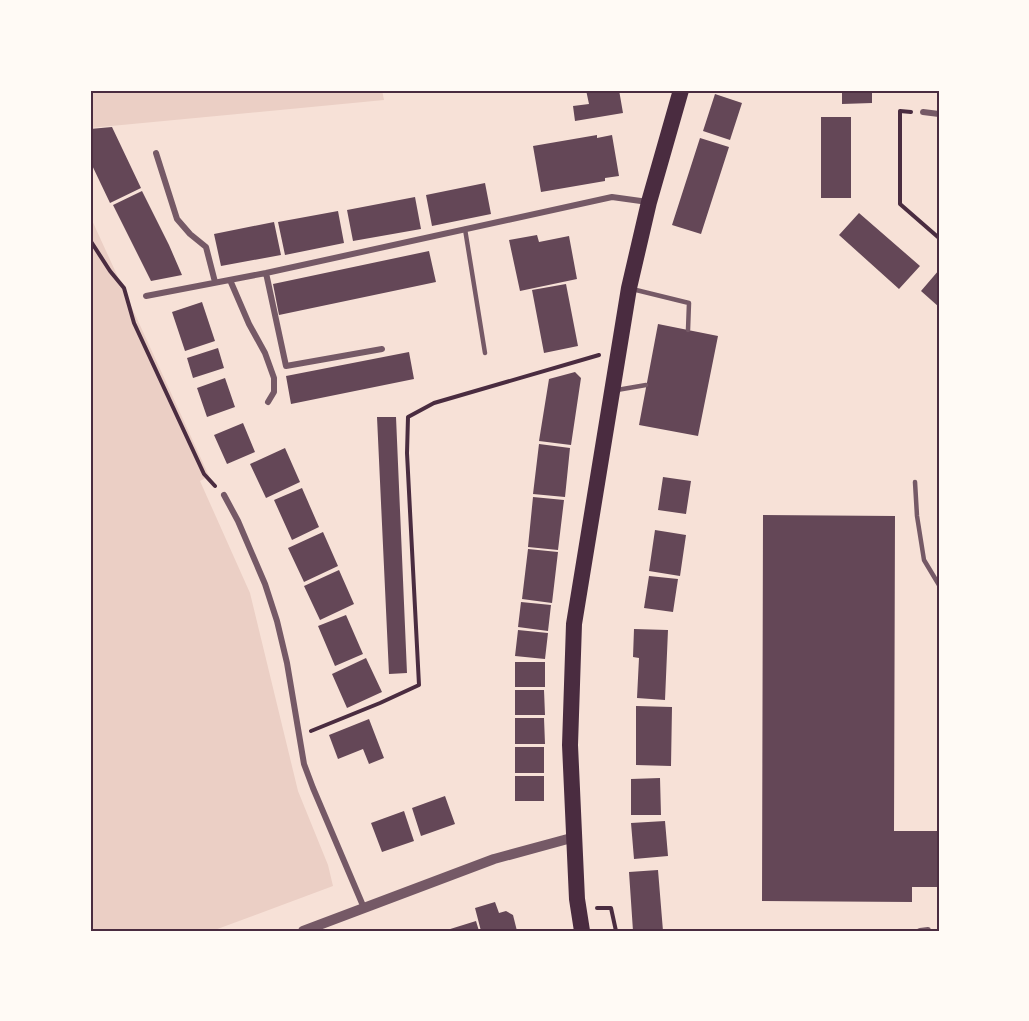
<svg xmlns="http://www.w3.org/2000/svg" width="1029" height="1021" font-family="Lora,serif">
  <rect width="100%" height="100%" fill="#f7e1d7"/>
  <path fill="#ebcfc5" d="M90 90H382L384 100 90 128Z
    M90 216 209 476 200 481 250 593 298 791 328 865 333 886 212 931H90Z"/>
  <path fill="#644757" d="M586 90H619L623 113 575 121 573 106 589 104Z
    M842 90H872V103L842 104Z
    M715 94 742 103 730 140 703 131Z
    M821 117H851V198H821Z
    M112 127 141 188 110 203 90 161V129Z
    M597 135V138L612 135 619 176 605 178V181L541 192 533 146Z
    M700 138 729 147 701 234 672 225Z
    M485 183 491 214 432 226 426 195Z
    M142 191 169 245 182 275 151 281 113 205Z
    M415 197 421 229 353 241 347 210Z
    M338 211 344 243 285 255 278 222Z
    M859 213 920 266 899 289 839 235Z
    M274 222 281 255 221 266 214 234Z
    M537 235 539 242 569 236 577 279 520 291 509 240Z
    M429 251 436 282 279 315 273 284Z
    M939 270V307L921 291Z
    M566 284 578 346 544 353 532 290Z
    M202 302 215 341 185 351 172 312Z
    M658 324 718 336 698 436 639 425Z
    M218 348 224 368 193 378 187 358Z
    M409 352 414 379 291 404 286 376Z
    M575 372 581 378 571 445 539 441 549 379Z
    M225 378 235 407 207 417 197 388Z
    M377 417H396L407 673 389 674Z
    M243 423 255 452 227 464 214 435Z
    M539 444 570 448 565 497 533 494Z
    M285 448 300 482 266 498 250 464Z
    M663 477 691 481 686 514 658 510Z
    M302 488 319 527 292 540 274 500Z
    M533 497 564 500 558 550 528 547Z
    M763 515 895 516 894 831H939V887H912V902L762 901Z
    M655 530 686 535 680 576 649 571Z
    M323 532 338 566 304 582 288 548Z
    M528 549 558 552 552 603 522 599Z
    M339 570 354 604 320 620 304 586Z
    M649 576 678 579 673 612 644 608Z
    M521 602 551 605 548 631 518 627Z
    M346 615 363 654 335 666 318 626Z
    M634 629 668 630 665 700 637 698 639 658 633 657Z
    M518 630 548 633 545 659 515 656Z
    M366 658 382 692 347 708 332 674Z
    M515 662H545V687H515Z
    M515 690H544L545 715H515Z
    M636 706 672 707 671 766 636 765Z
    M515 718H544L545 744H515Z
    M369 719 384 758 369 764 363 749 338 759 329 735Z
    M515 747H544V773H515Z
    M515 776H544V801H515Z
    M660 778 661 815H631V779Z
    M445 796 455 824 421 836 412 808Z
    M404 811 414 841 382 852 371 823Z
    M665 821 668 856 634 859 631 823Z
    M658 870 663 931H633L629 872Z
    M495 902 499 913 506 911 513 915 517 931H481L475 908Z
    M476 921 479 931H447V930Z"/>
  <g fill="none" stroke-linecap="round" stroke-linejoin="round">
    <path stroke="#4a2c40" stroke-width="4" d="M911 112 900 111V204L939 238
      M90 240 110 271 124 288 134 323 204 474 215 486
      M311 731 380 703 419 685 407 453 408 417 434 403 599 355
      M597 908H611L616 931"/>
    <path stroke="#755966" stroke-width="4.5" d="M465 229 485 353
      M632 289 689 303 688 330
      M617 390 646 385
      M915 482 917 516 924 560 939 585"/>
    <path stroke="#755966" stroke-width="6" d="M923 112 939 114
      M156 153 177 219 190 234 206 247 215 282
      M266 273 286 366 382 349
      M230 280 249 324 265 353 274 378V392L268 402
      M146 296 266 273 612 197 648 202
      M224 495 238 521 265 584 277 621 287 663 304 764 313 788 364 908
      M920 931 928 930"/>
    <path stroke="#755966" stroke-width="10" d="M303 931 494 859 575 837"/>
    <path stroke="#4a2c40" stroke-width="16" d="M582 931 577 899 570 745 574 624 629 288 649 202 681 90"/>
  </g>
  <rect width="1029" height="1021" fill="none" stroke="#fffaf5" stroke-width="183"/>
  <rect x="92" y="92" width="846" height="838" fill="none" stroke="#4a2c40" stroke-width="2"/>
</svg>
